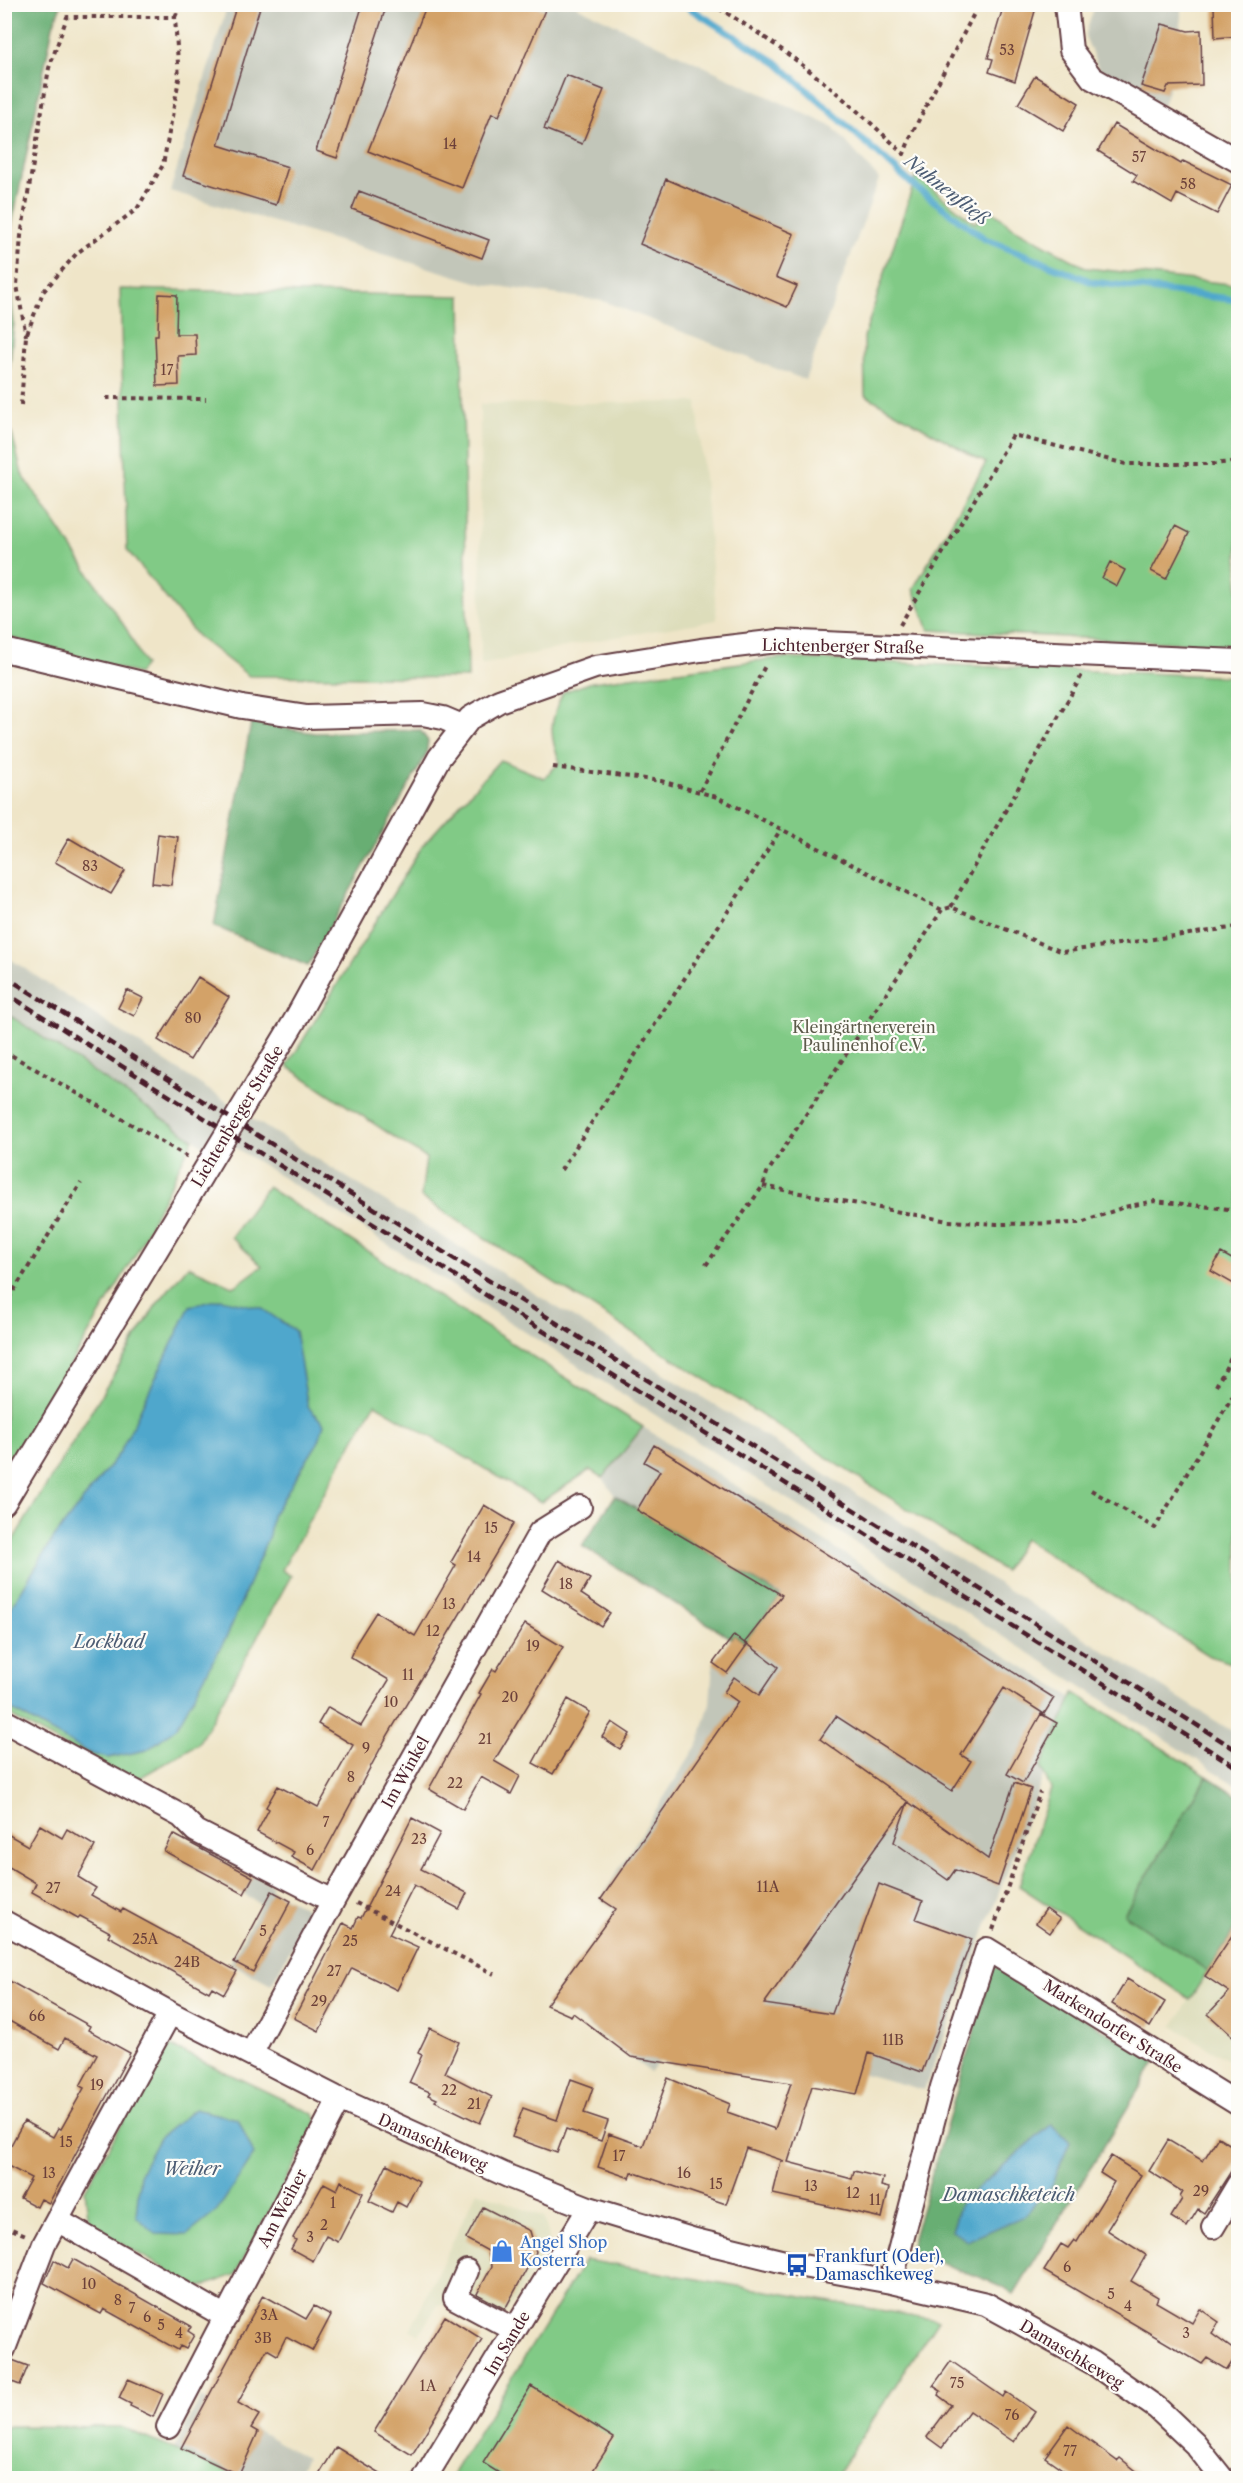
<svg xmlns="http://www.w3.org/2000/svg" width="1243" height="2483" font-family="'Libre Caslon Text',serif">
  <rect width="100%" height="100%" fill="#fdfcf7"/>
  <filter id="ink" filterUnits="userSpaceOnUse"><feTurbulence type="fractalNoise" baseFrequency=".0167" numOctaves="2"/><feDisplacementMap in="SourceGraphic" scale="12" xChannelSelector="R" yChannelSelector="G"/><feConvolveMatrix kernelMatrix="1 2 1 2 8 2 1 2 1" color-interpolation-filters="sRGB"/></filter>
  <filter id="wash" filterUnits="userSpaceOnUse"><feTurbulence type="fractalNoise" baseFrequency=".008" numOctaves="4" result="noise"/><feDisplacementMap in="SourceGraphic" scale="24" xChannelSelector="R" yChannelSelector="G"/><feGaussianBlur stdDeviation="1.35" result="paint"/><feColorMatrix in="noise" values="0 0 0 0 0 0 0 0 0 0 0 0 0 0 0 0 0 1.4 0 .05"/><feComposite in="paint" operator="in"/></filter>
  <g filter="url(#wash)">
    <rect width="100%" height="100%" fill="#efe5c8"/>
    <path fill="#ddb" d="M697 402 717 620 598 640 481 665 480 404Z
      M1238 1924V2066L1173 2026Z
      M477 2191 544 2217 550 2243 497 2328 452 2305H438L419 2334 410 2330Z"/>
    <path fill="#c2c6b9" d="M228 4 574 5 833 127 879 179 805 380 603 301 483 284 170 191Z
      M1095 5H1181V51L1162 108 1099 70 1085 36Z
      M4 955 259 1123 747 1425 1238 1735V1786L244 1153 213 1134 205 1147 5 1012Z
      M643 1427 1073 1698 924 2090 834 2066 825 2089 658 2062 650 2072 551 1998 615 1910 600 1899 699 1742 710 1703 713 1663 734 1634 745 1642 781 1596 615 1496 603 1478Z
      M173 1833 272 1885 271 1889 311 1911 271 1985 230 1963 261 1904 163 1852Z
      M201 2398 306 2458 295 2478H243L174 2449Z"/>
    <path fill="#81ca86" stroke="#667458" stroke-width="1.5" d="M916 176 975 223 988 208 1014 228 1087 268 1238 285V646L929 630 913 589 986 463 865 395 864 337Z
      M120 289 461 296 468 678 249 676 197 636 127 550Z
      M4 419 11 430 22 474 127 630 145 665 138 674 5 636Z
      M779 658 1238 677V1665L1209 1656 1024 1539 1004 1571 421 1197 426 1158 287 1066 423 845 500 760 544 778 560 762C548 734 550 720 563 692L592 682Z
      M5 1012 193 1139 137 1252 5 1475Z
      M267 1187 643 1427 603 1478 590 1470 541 1502 375 1404 344 1457 282 1570 291 1576 198 1744 131 1783 5 1713 4 1555 156 1305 188 1266 234 1287 262 1266 231 1237Z
      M1074 1693 1207 1776 1124 1914 1208 1971 1190 1999 1019 1886 1051 1789 1041 1767Z
      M166 2044 314 2114 317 2122 235 2275 198 2288 89 2225 85 2190Z
      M585 2260 938 2320 835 2478H450Z
      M5 2426 121 2427 243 2478H5Z"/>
    <path fill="#68ae73" stroke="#59664f" stroke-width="1.5" fill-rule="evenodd" d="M4 5H61L53 26 7 249 14 323 9 375 4 373Z
      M251 723 315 733 420 730 428 741 426 755 308 966 214 926Z
      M615 1496 781 1596 745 1642 734 1635 731 1638 582 1546Z
      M1207 1776 1238 1796V1924L1208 1971 1124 1914Z
      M994 1965 1156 2061 1014 2294 989 2281 909 2251ZM1052 2124 1070 2143 1007 2164Z"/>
    <path fill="#4fa7cc" stroke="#4c637c" stroke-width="1.5" d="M221 1299 261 1308 295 1331 308 1407 324 1424 319 1441 272 1516 269 1535 228 1634 177 1727 147 1750 108 1758 91 1754 5 1706V1617L53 1539 120 1452 190 1306Z
      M194 2109 238 2119 254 2155 217 2211 187 2235 156 2234 136 2216 140 2173 159 2138Z
      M1052 2124 1070 2142 1051 2186 1024 2216 967 2241 952 2231 961 2202Z"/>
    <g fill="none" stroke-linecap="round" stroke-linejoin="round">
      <path stroke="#4fa7cc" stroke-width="7" d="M683 4 777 63 913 185 985 239 1092 282 1238 300"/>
    </g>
    <g id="blocks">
      <path fill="#d3a267" d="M237 4H261L218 145 288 167 276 205 183 176Z
        M363 4H387L337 158 316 151Z
        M427 4H531L545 10 499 116 492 113 462 188 368 151Z
        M1004 4H1037L1015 81 989 72 993 59 988 58Z
        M1239 4V36L1215 38 1214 6Z
        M1162 24 1188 31 1201 30 1202 85 1168 86 1165 93 1141 86Z
        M566 75 604 90 582 144 544 129Z
        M1035 76 1079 103 1063 131 1018 104Z
        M1114 124 1181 164 1183 161 1232 185 1217 214 1177 194 1172 204 1133 181 1137 175 1098 151Z
        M666 179 794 234 776 277 797 286 787 307 640 244Z
        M359 191 489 240 482 258 352 209Z
        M159 294 177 295 176 334H195L196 355 178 356 179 385 157 386 155 335H158Z
        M1175 526 1189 533 1166 579 1151 571Z
        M1110 562 1125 570 1117 586 1102 578Z
        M158 834 178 837 171 885 152 883Z
        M69 838 125 871 111 894 55 862Z
        M198 977 229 997 190 1060 158 1040Z
        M127 990 143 998 134 1016 118 1008Z
        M1221 1253 1239 1263V1287L1211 1271Z
        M654 1445 1054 1698 1044 1714 1004 1688 961 1755 971 1761 952 1791 836 1716 820 1739 988 1859 1014 1783 1031 1789 998 1886 955 1870 948 1880 894 1842 908 1802 764 2004 832 2014 879 1884 923 1901 916 1919 972 1939 922 2072 869 2053 857 2094 812 2086 788 2162 852 2179 854 2171 883 2178 881 2186 889 2188 882 2218 773 2194 781 2161H784L746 2148 726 2204 632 2172 630 2178 598 2167 609 2134 643 2146 668 2078 730 2104 727 2112 775 2129 791 2083 631 2057 573 2013 571 2016 546 2005 616 1909 601 1899 738 1702 724 1692 734 1677 759 1695 778 1667 745 1642 782 1595 637 1510 660 1471 644 1462Z
        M484 1505 514 1523 385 1740 315 1870 291 1857 294 1852 257 1832 269 1809 266 1807 278 1786 318 1807 353 1745 318 1724 328 1707 361 1726 389 1680 350 1657 357 1642 376 1612 415 1636 456 1565 451 1562Z
        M559 1560 590 1579 581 1594 610 1613 601 1626 542 1589Z
        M525 1624 563 1647 494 1761 520 1776 511 1794 481 1777 463 1809 429 1789 481 1694 479 1693 493 1669 496 1671Z
        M734 1635 747 1645 727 1673 713 1663Z
        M568 1699 590 1712 553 1774 533 1763Z
        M1041 1714 1057 1723 1023 1783 1007 1774Z
        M612 1722 630 1734 620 1749 602 1737Z
        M412 1818 440 1833 421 1869 467 1893 459 1909 414 1885 389 1934 418 1947 397 1990 352 1968 319 2031 294 2018 343 1923 353 1928 358 1917 361 1918Z
        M40 1825 62 1838 67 1829 95 1846 78 1877 96 1888 91 1895 121 1912 123 1909 237 1971 224 1994 212 1987 209 1992 108 1936 110 1932 80 1916 78 1918 32 1892 36 1883 4 1864V1832L28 1846Z
        M173 1834 253 1877 244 1894 164 1851Z
        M272 1891 291 1901 253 1972 234 1962Z
        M1046 1909 1060 1919 1050 1933 1036 1923Z
        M1239 1925V2042L1208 2014 1229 1992 1205 1976Z
        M4 1978 90 2026 88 2030 130 2053 49 2203 41 2199 37 2207 20 2198 31 2178 4 2164V2158L24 2121 53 2137 58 2128 61 2129 84 2088 80 2086 97 2055 65 2038 59 2049 4 2018Z
        M1127 1979 1165 2002 1150 2027 1112 2004Z
        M430 2028 459 2042 445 2073 492 2097 480 2123 435 2101 437 2099 428 2095 430 2092 409 2083 422 2055 418 2053Z
        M571 2079 593 2087 584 2113 608 2121 601 2141 566 2129 557 2153 512 2137 523 2108 557 2120Z
        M1218 2137 1239 2150V2159L1204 2213 1198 2209 1187 2227 1171 2217 1182 2199 1180 2197 1183 2192 1149 2171 1168 2140 1203 2161Z
        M1111 2156 1141 2175 1107 2230 1146 2255 1131 2281 1158 2297 1156 2302 1192 2323 1200 2309 1219 2322 1212 2334 1238 2353 1227 2370 1207 2358 1202 2364 1044 2271 1061 2244 1068 2248 1074 2240 1077 2242 1114 2182 1100 2173Z
        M387 2164 419 2181 406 2207 397 2202 392 2212 369 2201Z
        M341 2181 363 2193 338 2242 326 2236 313 2261 291 2249 296 2240 293 2238 324 2183 337 2190Z
        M483 2207 530 2231 536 2252 505 2309 477 2294 492 2266 488 2251 466 2239Z
        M73 2259 191 2326 188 2331 194 2335 186 2349 180 2346 178 2350 104 2309 101 2314 44 2283 54 2260 68 2268Z
        M263 2295 306 2319 314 2306 331 2315 312 2351 286 2337 277 2355 267 2349 238 2403 259 2415 251 2428 258 2432 239 2475 181 2448Z
        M445 2316 482 2339 412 2455 374 2432Z
        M12 2360 28 2366 20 2385 4 2379Z
        M951 2361 1003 2397 1006 2392 1035 2412 1014 2442 969 2411 942 2448 927 2437 951 2405 938 2395 941 2391 933 2386Z
        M128 2379 163 2394 153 2417 130 2406 131 2404 119 2398Z
        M531 2386 614 2438 588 2478H507L483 2463Z
        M1068 2425 1117 2461 1120 2458 1145 2478H1075L1045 2457Z
        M336 2447 387 2478H317Z"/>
    </g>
  </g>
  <g filter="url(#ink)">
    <use href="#blocks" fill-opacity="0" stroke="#633d43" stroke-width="1.5"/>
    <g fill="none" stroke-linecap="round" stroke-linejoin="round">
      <g stroke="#633d43" stroke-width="26">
        <path id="minor" d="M1066 4 1071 50 1092 78 1238 161
          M4 650 242 707 307 717 423 714 443 718 462 726
          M4 1503 294 1022 439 758 470 718 499 701 595 667 701 650 778 641 1238 661
          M4 1721 181 1816 196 1831 333 1901
          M4 1922 170 2013 339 2099 510 2177 589 2208 695 2240 797 2265 891 2282 986 2304 1093 2363 1157 2408 1195 2444 1222 2478
          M251 2054 333 1901 540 1532 580 1507
          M57 2220 226 2317
          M1213 2227 1238 2185
          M467 2271 455 2298 515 2330
          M891 2282 942 2087 987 1949 1238 2104
          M4 2349 44 2244 170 2013
          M168 2427 339 2099
          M425 2478 589 2208"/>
      </g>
      <path stroke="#633d43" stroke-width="4" stroke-dasharray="4.5 4.5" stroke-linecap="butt" d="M711 4C785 46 843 96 904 154L912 133 979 4
        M175 17 181 4
        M106 398 206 399
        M21 405 26 336 43 292 77 253 137 209 163 165 179 79 175 17H67L49 68 21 236 17 285 26 336
        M900 625 1013 435 1126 464H1215L1238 461
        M553 767 661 781 717 797 942 910 951 907 1062 952 1238 927
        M700 791 766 664
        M951 907 1082 675
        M4 1051 188 1157
        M561 1170 781 829
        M763 1186 948 1221 997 1224 1081 1223 1124 1207 1155 1201 1238 1210
        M706 1265 763 1186 767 1173 942 910
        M4 1306 81 1183
        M1216 1386 1238 1345
        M1091 1490 1155 1528 1233 1395
        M356 1903 494 1974
        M993 1930 1040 1792
        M4 2226 26 2235"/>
      <use href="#minor" stroke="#fff" stroke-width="22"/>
      <path stroke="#4a1f2b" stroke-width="4.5" stroke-dasharray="9 4.5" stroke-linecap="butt" d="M4 976 1238 1751
        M4 992 1238 1768"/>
    </g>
  </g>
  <defs>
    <g id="shop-bare" transform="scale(1.8)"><path d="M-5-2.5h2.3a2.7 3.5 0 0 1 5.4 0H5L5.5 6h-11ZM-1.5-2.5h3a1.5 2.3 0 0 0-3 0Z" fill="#3f7fe0" stroke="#fdfcf7" stroke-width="2.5" paint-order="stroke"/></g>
    <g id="bus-bare" transform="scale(1.8)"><path d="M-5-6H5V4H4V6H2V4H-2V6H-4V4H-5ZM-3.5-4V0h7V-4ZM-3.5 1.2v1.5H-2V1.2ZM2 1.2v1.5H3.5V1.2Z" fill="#1a4fb4" stroke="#fdfcf7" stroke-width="2.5" paint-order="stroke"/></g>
  </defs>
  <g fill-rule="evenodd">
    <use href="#shop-bare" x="502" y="2251"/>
    <use href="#bus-bare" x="797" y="2265"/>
  </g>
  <g text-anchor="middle" stroke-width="4.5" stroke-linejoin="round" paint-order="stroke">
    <g font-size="14" fill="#6c403a">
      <text x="1007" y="55">53</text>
      <text x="450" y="149">14</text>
      <text x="1139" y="162">57</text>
      <text x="1188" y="189">58</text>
      <text x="167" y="375">17</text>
      <text x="90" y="871">83</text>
      <text x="193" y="1023">80</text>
      <text x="491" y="1533">15</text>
      <text x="474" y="1562">14</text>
      <text x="566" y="1589">18</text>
      <text x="449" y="1609">13</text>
      <text x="433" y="1636">12</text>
      <text x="533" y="1651">19</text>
      <text x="408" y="1680">11</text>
      <text x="510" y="1702">20</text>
      <text x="391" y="1707">10</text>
      <text x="485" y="1744">21</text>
      <text x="366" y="1753">9</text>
      <text x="351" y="1782">8</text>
      <text x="455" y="1788">22</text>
      <text x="326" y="1827">7</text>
      <text x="419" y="1844">23</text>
      <text x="310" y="1855">6</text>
      <text x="768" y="1892">11A</text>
      <text x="53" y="1893">27</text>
      <text x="393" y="1896">24</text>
      <text x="263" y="1936">5</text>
      <text x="145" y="1944">25A</text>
      <text x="350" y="1946">25</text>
      <text x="187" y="1967">24B</text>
      <text x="334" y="1976">27</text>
      <text x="319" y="2006">29</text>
      <text x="37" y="2021">66</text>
      <text x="893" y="2045">11B</text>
      <text x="97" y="2090">19</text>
      <text x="449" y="2095">22</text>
      <text x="474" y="2109">21</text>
      <text x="66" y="2147">15</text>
      <text x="619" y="2161">17</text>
      <text x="49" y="2178">13</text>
      <text x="684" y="2178">16</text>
      <text x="716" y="2189">15</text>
      <text x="811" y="2191">13</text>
      <text x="1201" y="2196">29</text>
      <text x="853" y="2198">12</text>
      <text x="875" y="2205">11</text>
      <text x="333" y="2208">1</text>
      <text x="324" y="2230">2</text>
      <text x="310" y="2242">3</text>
      <text x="1067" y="2272">6</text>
      <text x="89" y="2289">10</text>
      <text x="1111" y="2299">5</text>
      <text x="118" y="2305">8</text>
      <text x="1128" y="2311">4</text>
      <text x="132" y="2313">7</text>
      <text x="269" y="2320">3A</text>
      <text x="147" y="2322">6</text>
      <text x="161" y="2330">5</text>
      <text x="179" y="2338">4</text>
      <text x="1186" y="2338">3</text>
      <text x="263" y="2343">3B</text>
      <text x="957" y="2388">75</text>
      <text x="428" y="2391">1A</text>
      <text x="1012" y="2420">76</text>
      <text x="1070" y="2456">77</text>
    </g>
    <g font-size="16" fill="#4a1f2b" stroke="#fdfcf7">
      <text transform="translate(843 646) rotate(1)" y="6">Lichtenberger Straße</text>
      <text transform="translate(237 1116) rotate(-59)" y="6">Lichtenberger Straße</text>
      <text transform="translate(405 1772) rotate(-61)" y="6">Im Winkel</text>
      <text transform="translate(1113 2026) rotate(32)" y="6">Markendorfer Straße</text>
      <text transform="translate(433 2142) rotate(24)" y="6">Damaschkeweg</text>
      <text transform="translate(282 2208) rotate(-62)" y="6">Am Weiher</text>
      <text transform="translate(507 2343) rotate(-59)" y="6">Im Sande</text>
      <text transform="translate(1072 2354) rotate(31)" y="6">Damaschkeweg</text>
    </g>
    <g font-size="16" fill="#5d5b4b" stroke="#fdfcf7">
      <text x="864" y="1033">Kleingärtnerverein<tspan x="864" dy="18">Paulinenhof e.V.</tspan></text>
    </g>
    <g font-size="16" fill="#366cbe" stroke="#fdfcf7" text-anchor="start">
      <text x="520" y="2248">Angel Shop<tspan x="520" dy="18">Kosterra</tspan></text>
    </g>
    <g font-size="16" fill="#164399" stroke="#fdfcf7" text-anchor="start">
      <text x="815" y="2262">Frankfurt (Oder),<tspan x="815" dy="18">Damaschkeweg</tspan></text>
    </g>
    <g font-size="18" font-style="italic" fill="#4c5c73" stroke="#fdfcf7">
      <text transform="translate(947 190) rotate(38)" y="6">Nuhnenfließ</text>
      <text x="109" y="1648">Lockbad</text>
      <text x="192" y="2175">Weiher</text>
      <text x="1009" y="2201">Damaschketeich</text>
    </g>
  </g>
  <rect width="1243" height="2483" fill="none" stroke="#fdfcf7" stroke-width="24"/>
</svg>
